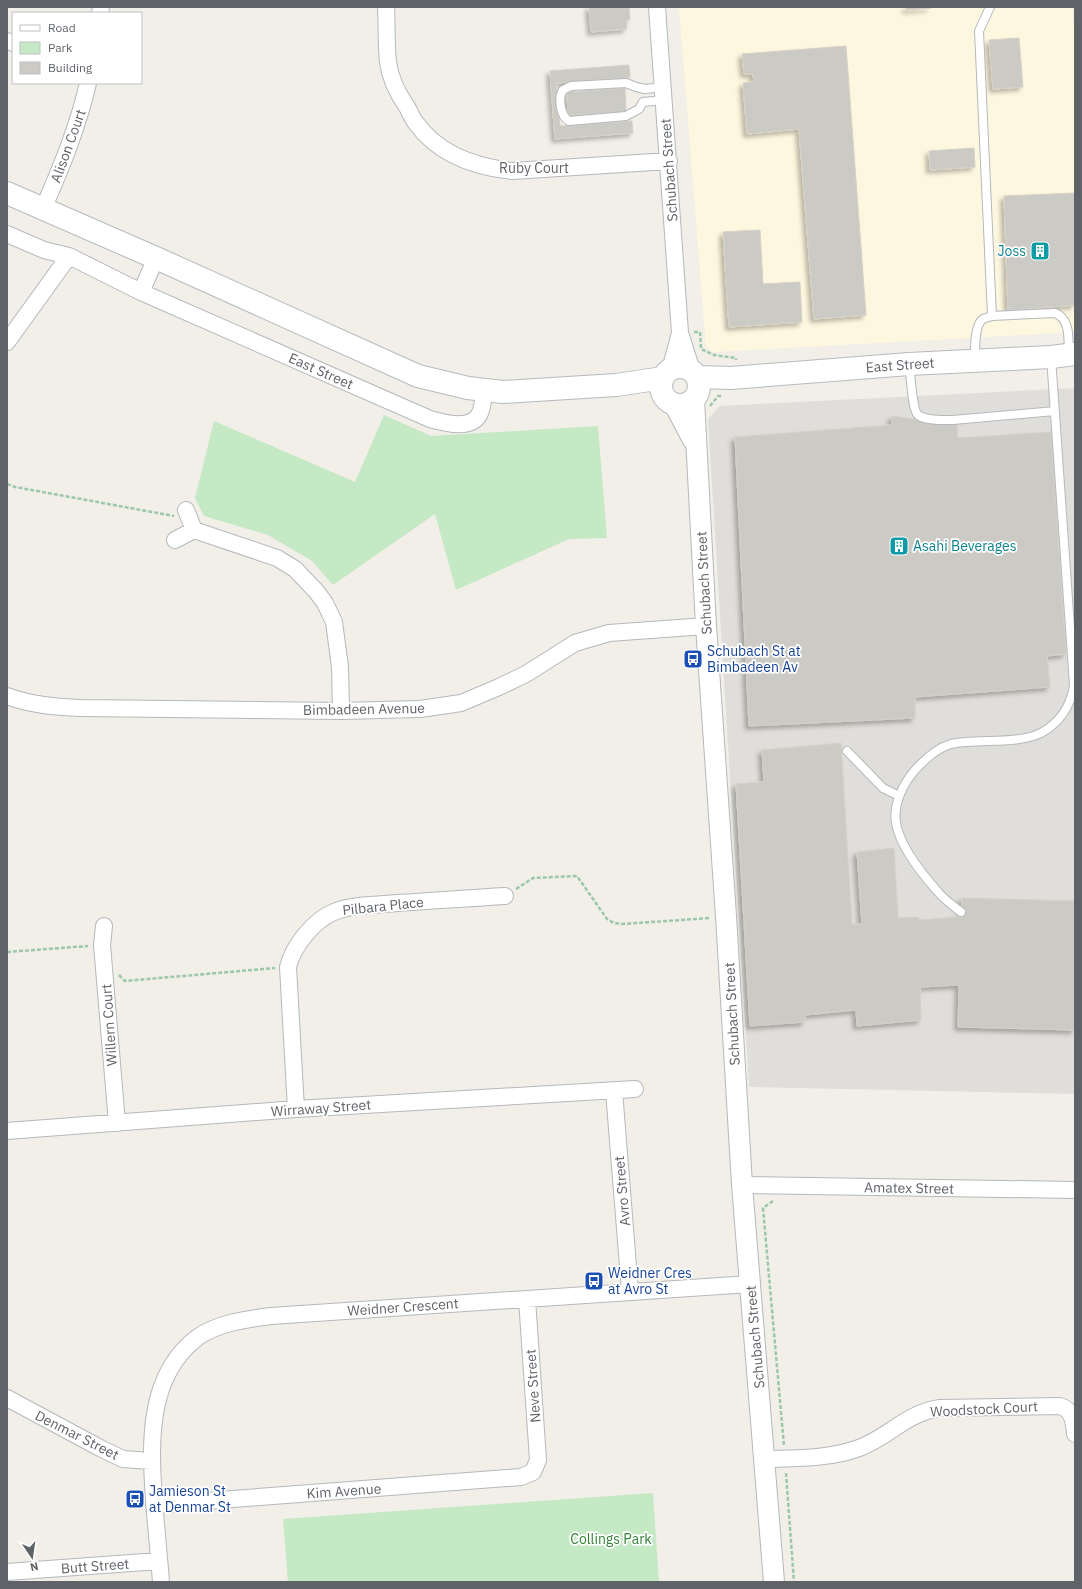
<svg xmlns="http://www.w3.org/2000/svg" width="1082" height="1589" font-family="'IBM Plex Sans',sans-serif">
  <defs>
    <filter id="shadow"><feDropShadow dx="-3.5" dy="3.5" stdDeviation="2" flood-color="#0004"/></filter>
  </defs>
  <rect width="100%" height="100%" fill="#f1efe8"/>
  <path fill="#fef7e0" d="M679 7H1072L1075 39V332L713 352 706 347Z"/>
  <path fill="#e0deda" d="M1075 388V1094L749 1087 708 419 720 406Z"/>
  <path fill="#c5e8c5" d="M384 415 431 436 598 426 607 538 569 539 456 590 435 514 333 585 312 561 268 535 204 516 195 498 214 421 355 482Z
    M653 1493 659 1582H288L283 1519Z"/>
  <path fill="#cccac5" stroke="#d6d1c6" filter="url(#shadow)" d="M589 7H629L630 20H626L627 29 591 32Z
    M906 7H931V8L906 10Z
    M1019 38 1023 87 993 89 989 40Z
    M846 46 866 315 814 319 799 129 747 134 743 83 754 82 753 74H744L742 54Z
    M629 65 630 77 556 83 560 126 632 121 633 133 555 139 550 71Z
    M625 88 626 112 568 115 567 92Z
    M974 148 975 167 930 170 929 151Z
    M1075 193V305L1008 310 1004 196Z
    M760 230 763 284 800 282 802 322 729 327 723 232Z
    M892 416 957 425 958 438 1051 432 1066 654 1047 656 1050 687 915 697V718L749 726 735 437 892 425Z
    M841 743 852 925 862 924 857 852 894 848 898 918 919 917V920L961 917 962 898 1075 901V1030L958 1027 959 985 920 987 921 1020 857 1026 856 1010 805 1015V1022L750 1026 736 784 764 782 762 750Z"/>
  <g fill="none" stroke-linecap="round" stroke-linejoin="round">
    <g stroke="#b5b8bc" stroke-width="10">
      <path id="service" d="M990 7 979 31 992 316
        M663 87 645 89 636 87 626 83 571 86 563 90C558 97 560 116 569 121L626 116 639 109 643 102 664 100
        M975 360C975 351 974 325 983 319 985 318 989 317 992 316L1055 313C1071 319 1068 339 1069 354
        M909 365C911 375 912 410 918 415 926 421 944 420 953 420L1055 411
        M847 751 883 788 899 796
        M961 912C953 906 944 899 938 892 922 874 900 847 896 823 893 804 903 784 915 770 924 760 937 748 951 744 978 738 1016 745 1041 733 1059 723 1071 706 1074 685L1051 357"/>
    </g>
    <g stroke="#b5b8bc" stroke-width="18">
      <path id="minor" d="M386 7C387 25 386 44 388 62 390 78 398 94 407 107 410 112 412 118 416 123 438 154 476 167 512 171L669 161
        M657 7 680 333 692 371
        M100 13 101 7
        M7 41 13 43
        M43 209C61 168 78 127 88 83
        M7 234 44 250 69 256 141 292 430 419C445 423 472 431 480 413 483 406 483 398 485 390
        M141 292 156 258
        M7 342 69 256
        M670 370 680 333
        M186 510 194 530
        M175 540 194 530 277 558 295 569 316 591 325 603 334 622 340 667 341 711
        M7 696C31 705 56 707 81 708L341 711 420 709 461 703 499 687 526 674 575 643 609 633 706 626
        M104 926 102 945 117 1123
        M614 1091 630 1291
        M296 1109 288 967C293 946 314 920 334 912 353 904 377 905 398 903 433 901 469 898 505 896
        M7 1131 296 1109 635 1089
        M742 1185 1075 1190
        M7 1398 100 1448 123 1459 151 1461
        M765 1459C795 1458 830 1459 859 1448 889 1437 906 1413 940 1408L1060 1406C1073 1410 1074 1422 1075 1434
        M154 1505 521 1477 533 1472 538 1460 527 1299
        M7 1572 159 1561
        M161 1582C159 1555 156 1527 154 1500 150 1443 147 1375 198 1337 218 1323 247 1319 271 1316L750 1284"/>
    </g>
    <g stroke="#b5b8bc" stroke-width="22">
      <path id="tertiary" d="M694 399 706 626 726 916 742 1185 774 1582
        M674 404 693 440"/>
    </g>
    <g stroke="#b6babf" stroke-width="24">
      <path id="secondary" d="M7 193 156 258 418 376 468 388 503 392 616 385 663 378
        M661 386a19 19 0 1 1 38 0a19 19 0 1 1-38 0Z
        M697 377 731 378 909 364 1051 357 1075 354"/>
    </g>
    <path stroke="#9cc7a9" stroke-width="2.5" stroke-dasharray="4 2" stroke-linecap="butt" d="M694 332H700L701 349 714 355 736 358V360
      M710 406 718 396H721
      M7 484 15 487 174 516
      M516 889 533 878 577 876 607 919 614 923 623 924 710 918
      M7 952 88 946
      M119 975 125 981 275 968
      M773 1201 763 1208 784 1446
      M786 1473 794 1582"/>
    <use href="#service" stroke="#fff" stroke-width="8"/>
    <use href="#minor" stroke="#fff" stroke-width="16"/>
    <use href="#tertiary" stroke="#fff" stroke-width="20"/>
    <use href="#secondary" stroke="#fff" stroke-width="22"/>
  </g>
  <defs>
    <g id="building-square" transform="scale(1)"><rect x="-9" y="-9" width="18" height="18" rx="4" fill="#0f9aa8" stroke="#fff"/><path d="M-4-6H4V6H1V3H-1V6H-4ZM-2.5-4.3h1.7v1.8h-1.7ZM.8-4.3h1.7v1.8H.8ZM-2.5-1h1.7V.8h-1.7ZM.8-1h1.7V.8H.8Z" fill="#fff"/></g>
    <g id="bus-square" transform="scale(1)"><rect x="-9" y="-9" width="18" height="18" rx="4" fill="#1a4fb4" stroke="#fff"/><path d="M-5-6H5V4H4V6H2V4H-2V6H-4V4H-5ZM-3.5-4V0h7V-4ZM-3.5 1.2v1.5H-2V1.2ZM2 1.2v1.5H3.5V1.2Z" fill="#fff"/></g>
  </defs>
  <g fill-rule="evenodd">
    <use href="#building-square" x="1040" y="251"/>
    <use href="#building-square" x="899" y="546"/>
    <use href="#bus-square" x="693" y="659"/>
    <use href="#bus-square" x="594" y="1281"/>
    <use href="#bus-square" x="135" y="1499"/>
  </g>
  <g text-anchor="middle" stroke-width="3.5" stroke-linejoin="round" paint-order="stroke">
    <g font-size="14" fill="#5f6368" stroke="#fff">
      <text transform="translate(68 146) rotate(-70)" y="5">Alison Court</text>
      <text x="534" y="173">Ruby Court</text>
      <text transform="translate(669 170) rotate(-94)" y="5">Schubach Street</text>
      <text transform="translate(900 365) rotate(-4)" y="5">East Street</text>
      <text transform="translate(321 371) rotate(24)" y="5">East Street</text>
      <text transform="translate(704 583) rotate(-93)" y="5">Schubach Street</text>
      <text transform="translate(364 709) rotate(-1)" y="5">Bimbadeen Avenue</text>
      <text transform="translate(383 906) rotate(-6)" y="5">Pilbara Place</text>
      <text transform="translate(732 1014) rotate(-93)" y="5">Schubach Street</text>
      <text transform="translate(109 1025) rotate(-94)" y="5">Willern Court</text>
      <text transform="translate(321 1108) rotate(-4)" y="5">Wirraway Street</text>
      <text transform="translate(909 1188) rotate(1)" y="5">Amatex Street</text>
      <text transform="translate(622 1191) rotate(-95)" y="5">Avro Street</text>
      <text transform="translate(403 1307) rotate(-4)" y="5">Weidner Crescent</text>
      <text transform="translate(755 1337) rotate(-95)" y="5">Schubach Street</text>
      <text transform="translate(533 1386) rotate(-94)" y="5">Neve Street</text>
      <text transform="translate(984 1409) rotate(-3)" y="5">Woodstock Court</text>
      <text transform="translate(77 1435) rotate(27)" y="5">Denmar Street</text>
      <text transform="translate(344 1491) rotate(-4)" y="5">Kim Avenue</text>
      <text transform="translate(95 1566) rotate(-4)" y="5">Butt Street</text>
    </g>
    <g font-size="14" fill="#0d838f" stroke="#fff" text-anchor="end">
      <text x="1026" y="256">Joss</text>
      <text x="913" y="551" text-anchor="start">Asahi Beverages</text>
    </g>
    <g font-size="14" fill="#164399" stroke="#fff" text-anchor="start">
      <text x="707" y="656">Schubach St at<tspan x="707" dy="16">Bimbadeen Av</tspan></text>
      <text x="608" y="1278">Weidner Cres<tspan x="608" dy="16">at Avro St</tspan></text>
      <text x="149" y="1496">Jamieson St<tspan x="149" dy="16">at Denmar St</tspan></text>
    </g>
    <g font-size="14" fill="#348238" stroke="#fff">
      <text x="611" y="1544">Collings Park</text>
    </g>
  </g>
  <rect width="1082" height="1589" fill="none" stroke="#5f6368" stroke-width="16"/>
  <rect x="12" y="12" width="130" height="72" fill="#ffffff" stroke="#bfc1c3"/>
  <rect x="20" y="25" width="20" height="6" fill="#ffffff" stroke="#bfc1c3"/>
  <text x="48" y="32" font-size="12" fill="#5f6368">Road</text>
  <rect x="20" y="42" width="20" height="12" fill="#c5e8c5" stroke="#bfc1c3"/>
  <text x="48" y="52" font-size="12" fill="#5f6368">Park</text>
  <rect x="20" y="62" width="20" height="12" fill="#cccac5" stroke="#bfc1c3"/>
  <text x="48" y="72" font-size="12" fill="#5f6368">Building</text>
  <g transform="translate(32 1557) rotate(167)" stroke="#ffffff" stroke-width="3" paint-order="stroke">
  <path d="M0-3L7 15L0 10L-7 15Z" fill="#5f6368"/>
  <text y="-6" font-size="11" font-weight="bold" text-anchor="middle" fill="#5f6368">N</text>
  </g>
</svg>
